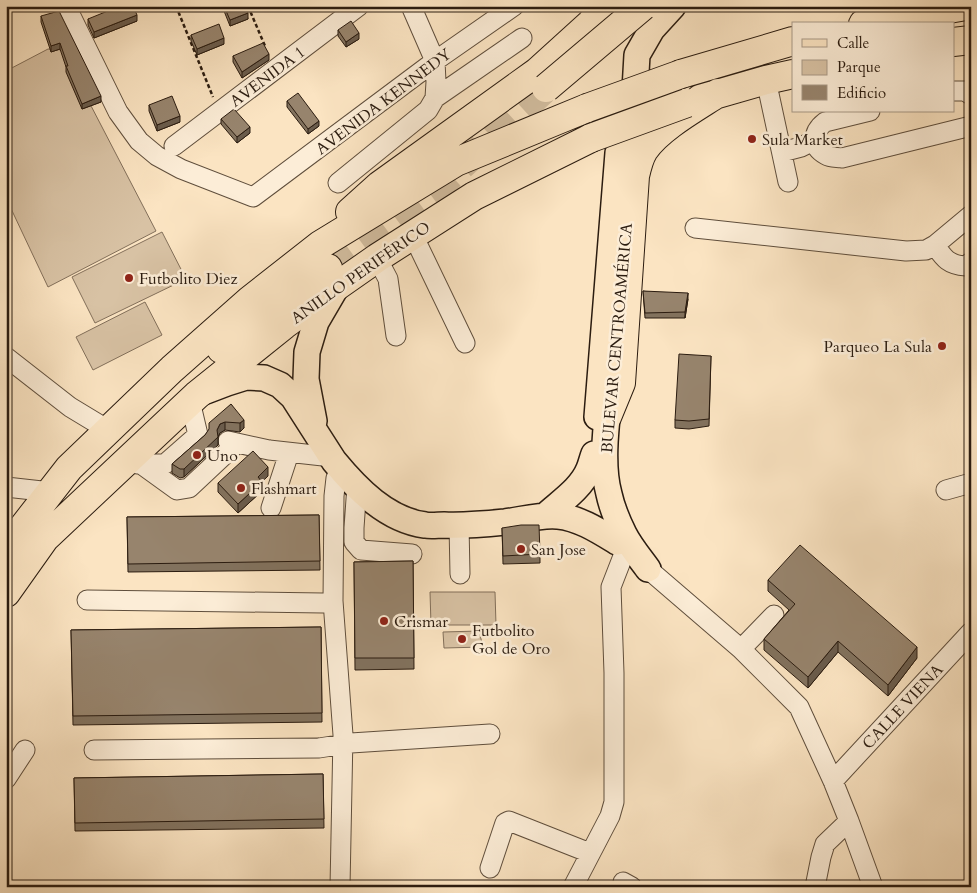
<svg xmlns="http://www.w3.org/2000/svg" width="977" height="893" font-family="Cardo,serif">
  <rect width="100%" height="100%" fill="#fbe4c2"/>
  <filter id="stains"><feTurbulence type="fractalNoise" baseFrequency=".004" numOctaves="4"/><feColorMatrix values="0 0 0 0 .2 0 0 0 0 .09 0 0 0 0 .02 0 0 0 .5 -.17"/></filter>
  <radialGradient id="worn" r=".72"><stop offset=".6" stop-color="#630" stop-opacity="0"/><stop offset="1" stop-color="#630" stop-opacity=".3"/></radialGradient>
  <path fill="#d8c2a4" stroke="#826f5a" d="M48 49 62 50 156 231 48 287 6 198V71Z
    M162 232 186 279 95 323 72 277Z
    M145 302 162 335 93 370 76 337Z
    M430 592H495L496 625H431Z
    M479 631 483 647 444 648 443 632Z"/>
  <g fill="none" stroke-linecap="round" stroke-linejoin="round">
    <path stroke="#d1bc9e" stroke-width="28" stroke-dasharray="28 14" stroke-linecap="butt" d="M328 268 443 183 546 88"/>
    <g stroke="#5f4e3c" stroke-width="21">
      <path id="minor" d="M66 6 118 112 139 141 157 156 181 169 253 197 435 61 514 6
        M766 80 788 182
        M953 91H965L971 95
        M435 98 522 38
        M870 111 825 122C812 132 811 147 826 155 831 158 837 157 842 158L971 126
        M174 146 359 6
        M782 152 801 147 815 140
        M338 183 428 110 435 98 436 82 435 61 411 6
        M695 228 906 251 926 250 935 245 971 215
        M413 235 465 343
        M935 245C944 259 949 265 966 266L971 262
        M377 258 388 279 396 336
        M6 357 70 407 108 430
        M228 441 269 450 332 457
        M137 464H165L198 435 190 401
        M141 464 177 490 189 488 237 443
        M357 485 354 528V542L361 550 412 554
        M6 487 51 492
        M946 490 971 483
        M271 508 289 453
        M459 525 460 574
        M648 569 741 649 799 707 833 781 849 821 873 887
        M87 600 323 603 333 601
        M741 649 774 615
        M94 750 319 748 351 743 490 734
        M6 779 25 750
        M833 781 971 632
        M490 868 505 823 509 821 590 853
        M623 882 632 887
        M340 887 343 735 333 601 334 496 336 478 341 469
        M573 887 610 816 614 802V673L611 587 625 551
        M815 887 821 857 825 844 849 821"/>
    </g>
    <g stroke="#2b1c10" stroke-width="28">
      <path id="major" d="M630 176 637 55 652 29 673 6
        M206 391 227 383 246 377 264 378 280 385 293 397 334 461C357 489 387 520 425 525 431 526 438 525 444 525 464 526 485 524 505 522 521 520 543 514 558 516 579 518 599 531 617 542
        M609 398C606 427 601 465 609 494 612 508 618 522 624 534 630 546 640 558 648 569
        M597 417 618 153
        M314 421 306 379 307 352 316 322 337 286
        M545 516C560 502 581 489 589 469 591 464 592 459 594 454"/>
    </g>
    <g stroke="#2b1c10" stroke-width="30">
      <path id="highway" d="M863 24 966 6
        M953 42 971 40
        M681 74 793 41
        M700 99 766 80 793 74
        M350 212 380 185 537 72 591 23 605 6
        M221 349 255 322 328 268
        M607 417 621 383 635 176C637 167 639 158 644 150 659 128 695 108 718 93
        M6 549 69 468 172 369 250 300 320 245 456 162 587 108
        M6 593 45 538 197 395 284 325 337 286 377 258 474 196 591 138"/>
    </g>
    <path stroke="#2b1c10" stroke-width="2.5" stroke-dasharray="4 2.5" stroke-linecap="butt" d="M176 6 213 97
      M248 6 265 46"/>
    <use href="#minor" stroke="#fcedd7" stroke-width="19"/>
    <use href="#major" stroke="#fbe4c2" stroke-width="25"/>
    <use href="#highway" stroke="#fbe4c2" stroke-width="28"/>
    <g stroke="#2b1c10" stroke-width="30" stroke-linecap="butt">
      <path id="highway-bridge" d="M546 88 643 6
        M587 108 681 74
        M591 138 687 103"/>
    </g>
    <use href="#highway-bridge" stroke="#fbe4c2" stroke-width="28"/>
  </g>
  <path fill="#82725e" stroke="#2b1c10" d="M224 6H245L248 19 230 26 224 11Z
    M41 16 101 102 82 109 66 72V67L60 49 51 52 41 22Z
    M88 19 137 21 94 38 88 25Z
    M338 30 359 39 346 47 338 36Z
    M191 35 224 44 197 55 191 41Z
    M233 56 269 60 242 78 233 62Z
    M287 101 319 126 308 134 287 107Z
    M149 105 180 122 157 131 149 111Z
    M221 119 250 133 237 143 221 124Z
    M643 291 688 299 685 318H645Z
    M711 356 709 426 689 429 675 428V420Z
    M231 404 244 428 240 432 225 430 220 433 218 437V445L184 477 180 478 172 473V464L205 435Z
    M268 476 262 482V491L238 513 218 492V483Z
    M319 515 320 570 128 572 127 517Z
    M502 528 540 554V563L503 564Z
    M413 561 414 669 355 670 354 562Z
    M768 580 917 658 888 696 838 652 808 688 764 650V639L789 610 768 591Z
    M321 627 322 722 73 725 71 630Z
    M323 774 324 828 75 831 74 778Z"/>
  <path fill="#6a5c4c" stroke="#2b1c10" d="M248 13V19L230 26V20Z
    M137 15V21L94 38V32Z
    M359 33V39L346 47V42Z
    M224 38V44L197 55V49Z
    M60 43V49L51 52V46Z
    M269 54V60L242 78V72Z
    M101 96V102L82 109V104Z
    M180 116V122L157 131V125Z
    M319 121V126L308 134V129Z
    M250 127V133L237 143V137Z
    M688 293V299L685 318V312Z
    M244 420V428L240 432V423Z
    M225 422V430L220 433 218 437V445L184 477V469L217 430 220 424Z
    M268 467V476L258 486V477Z
    M262 482V491L238 513V504Z
    M838 641V652L808 688V677Z
    M917 647V658L888 696V685Z"/>
  <path fill="#97846d" stroke="#2b1c10" d="M120 6H133L137 15 94 32 88 19Z
    M224 6H245L248 13 230 20Z
    M59 11 101 96 82 104 66 66H68L60 43 51 46 41 16Z
    M351 21 359 33 346 42 338 30Z
    M219 24 224 38 197 49 191 35Z
    M263 43 269 54 242 72 233 56Z
    M298 93 319 121 308 129 287 101Z
    M172 96 180 116 157 125 149 105Z
    M234 109 250 127 237 137 221 119Z
    M643 291 688 293 685 312 645 313Z
    M679 354 711 356 709 419 689 421 675 420Z
    M231 404 244 420 240 423 225 422 220 424 217 430 218 437 184 469H180L172 464 205 435 209 429V423Z
    M253 451 268 467 258 477 262 482 238 504 218 483Z
    M319 515 320 561 128 564 127 517Z
    M521 525H539L540 554 503 556 502 528Z
    M800 545 917 647 888 685 838 641 808 677 764 639 795 604 768 580Z
    M413 561 414 658H355L354 562Z
    M321 627 322 713 73 716 71 630Z
    M323 774 324 819 75 823 74 778Z"/>
  <g fill="#8f2418" stroke="#fcedd7" stroke-width="2">
    <circle cx="752" cy="139" r="5"/>
    <circle cx="129" cy="278" r="5"/>
    <circle cx="942" cy="346" r="5"/>
    <circle cx="197" cy="455" r="5"/>
    <circle cx="241" cy="488" r="5"/>
    <circle cx="521" cy="549" r="5"/>
    <circle cx="384" cy="621" r="5"/>
    <circle cx="462" cy="639" r="5"/>
  </g>
  <g text-anchor="middle" stroke-width="5" stroke-linejoin="round" paint-order="stroke">
    <g font-size="16" fill="#2b1c10" stroke="#fcedd7">
      <text transform="translate(267 76) rotate(-37)" y="6">AVENIDA 1</text>
      <text transform="translate(383 101) rotate(-37)" y="6">AVENIDA KENNEDY</text>
      <text transform="translate(360 272) rotate(-35)" y="6">ANILLO PERIFÉRICO</text>
      <text transform="translate(616 338) rotate(-85)" y="6">BULEVAR CENTROAMÉRICA</text>
      <text transform="translate(902 706) rotate(-47)" y="6">CALLE VIENA</text>
    </g>
    <g font-size="16" fill="#2b1c10" stroke="#fcedd7" text-anchor="start">
      <text x="762" y="145">Sula Market</text>
      <text x="139" y="284">Futbolito Diez</text>
      <text x="932" y="352" text-anchor="end">Parqueo La Sula</text>
      <text x="207" y="461">Uno</text>
      <text x="251" y="494">Flashmart</text>
      <text x="531" y="555">San Jose</text>
      <text x="394" y="627">Crismar</text>
      <text x="472" y="636">Futbolito<tspan x="472" dy="18">Gol de Oro</tspan></text>
    </g>
  </g>
  <rect width="977" height="893" fill="none" stroke="#fbe4c2" stroke-width="25"/>
  <rect x="8" y="8" width="962" height="878" fill="none" stroke="#2b1c10" stroke-width="2.5"/>
  <rect x="12" y="12" width="952" height="868" fill="none" stroke="#2b1c10"/>
  <rect x="792" y="22" width="162" height="90" fill="#fcedd7" stroke="#a89987"/>
  <rect x="802" y="39" width="25" height="8" fill="#fbe4c2" stroke="#a89987"/>
  <text x="837" y="48" font-size="15" fill="#2b1c10">Calle</text>
  <rect x="802" y="60" width="25" height="15" fill="#d8c2a4" stroke="#a89987"/>
  <text x="837" y="72" font-size="15" fill="#2b1c10">Parque</text>
  <rect x="802" y="85" width="25" height="15" fill="#97846d" stroke="#a89987"/>
  <text x="837" y="98" font-size="15" fill="#2b1c10">Edificio</text>
  <rect width="100%" height="100%" filter="url(#stains)"/>
  <rect width="100%" height="100%" fill="url(#worn)"/>
</svg>
